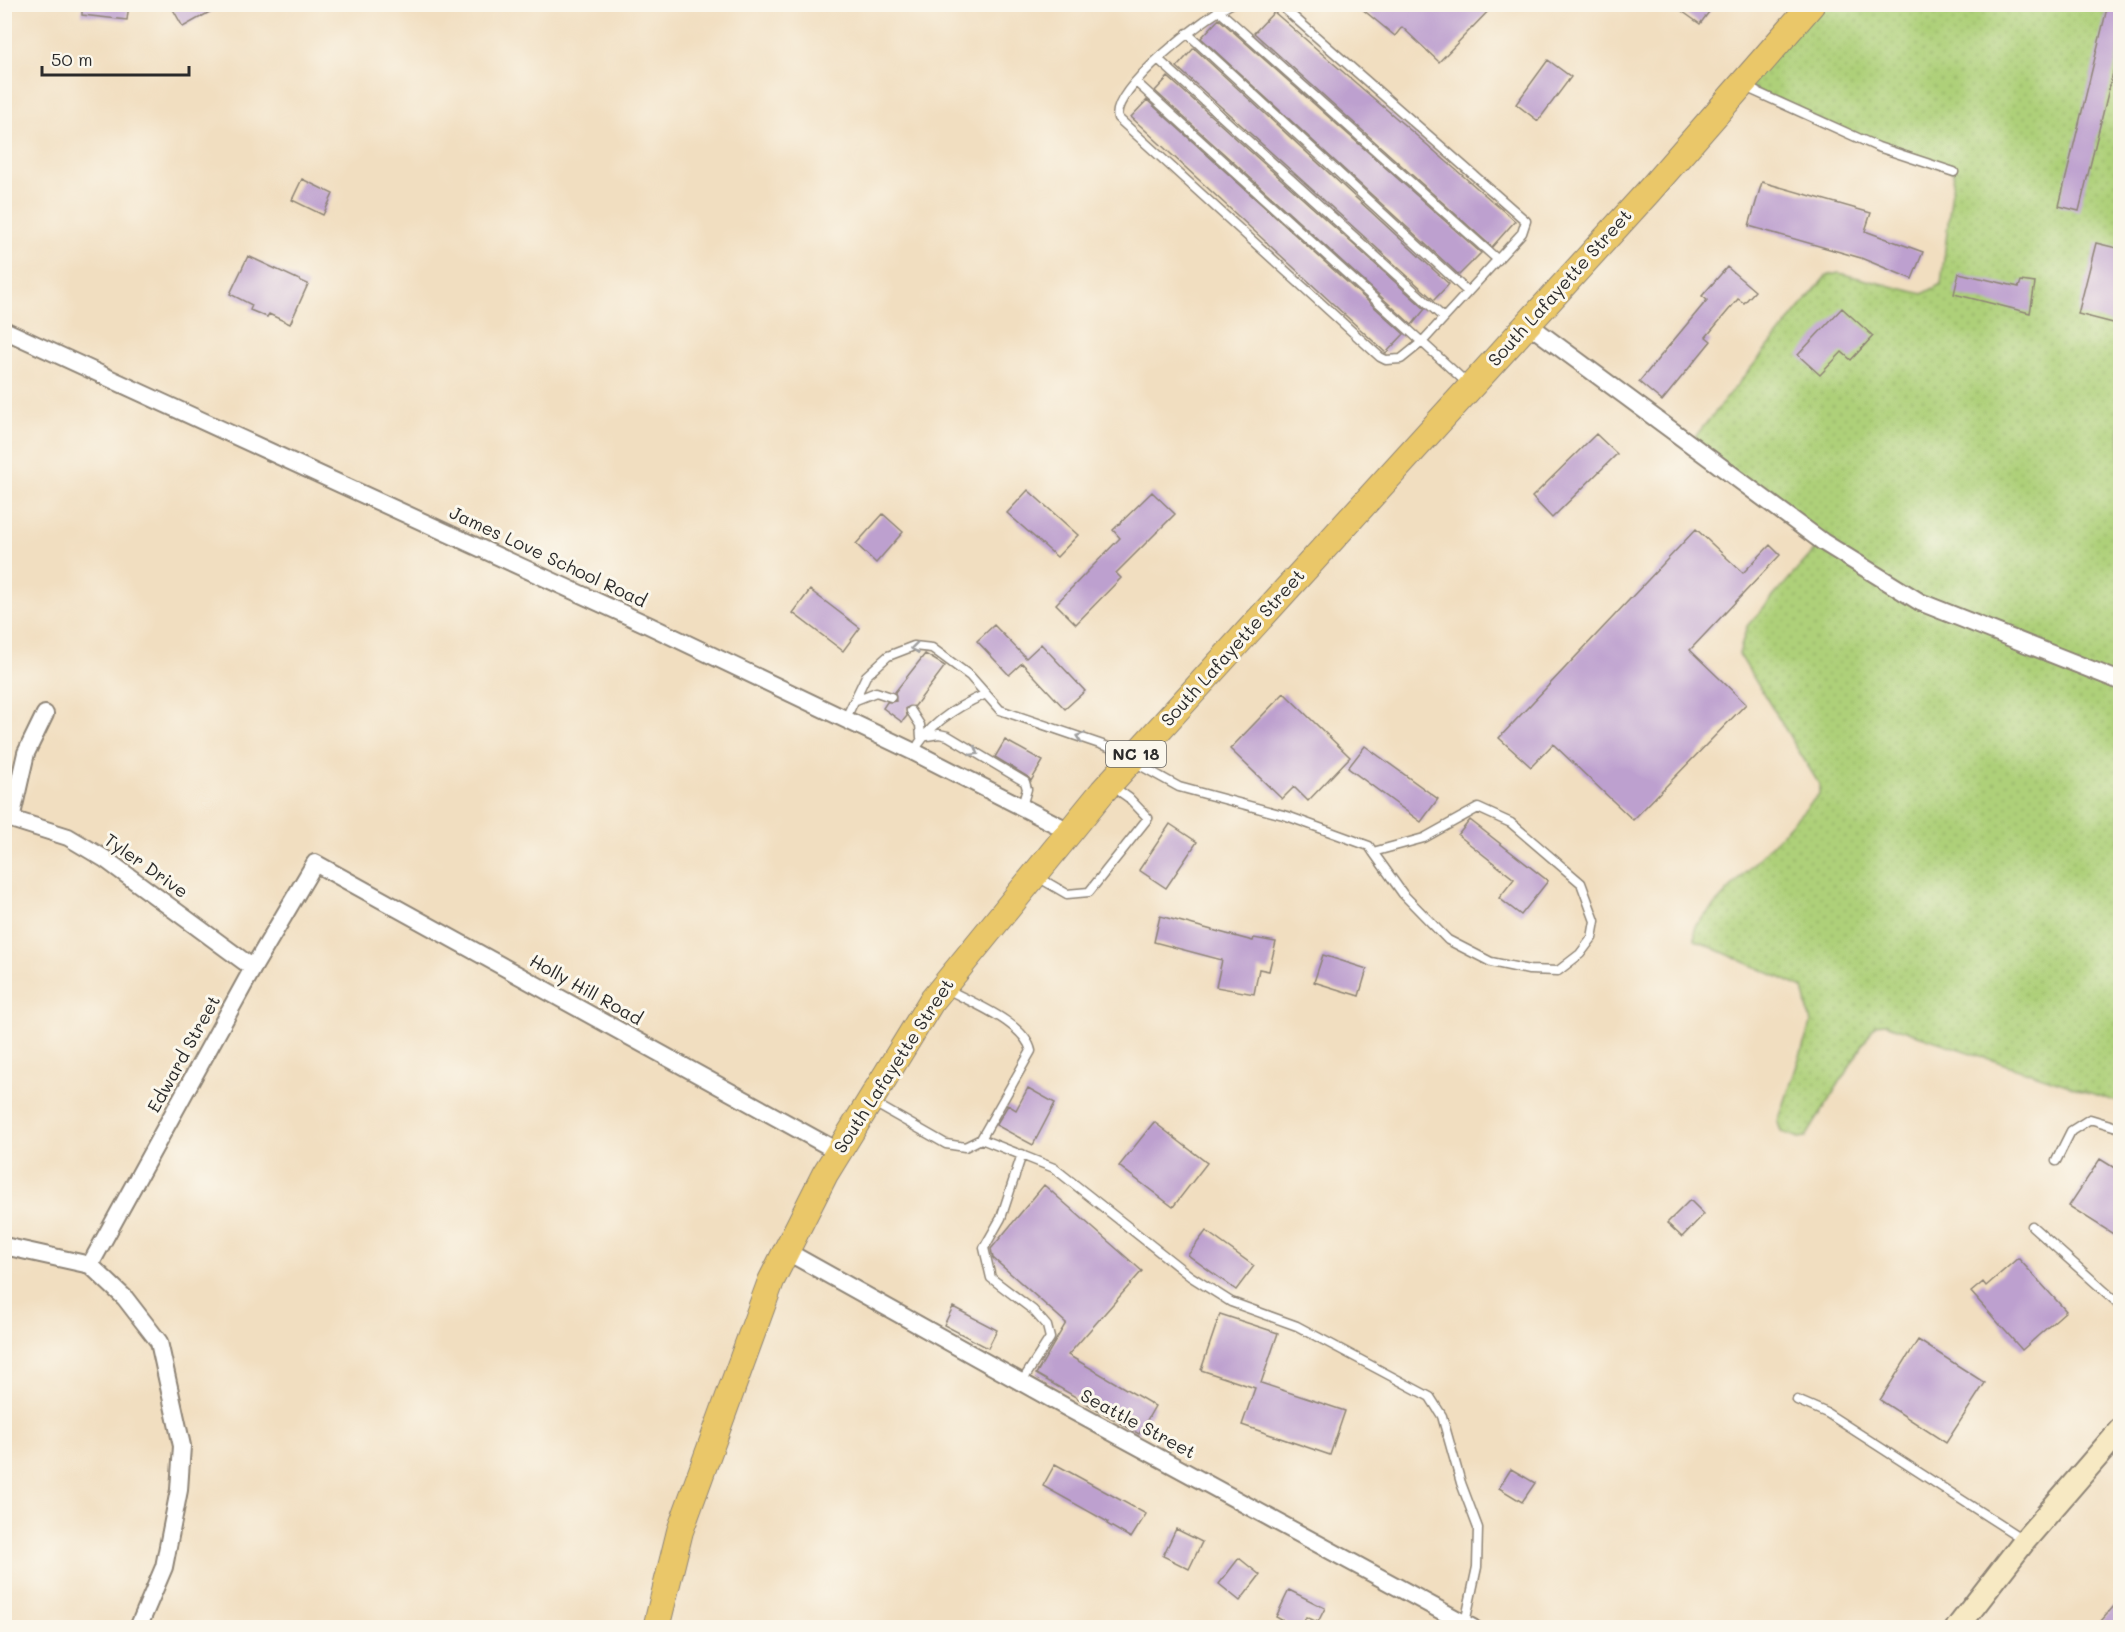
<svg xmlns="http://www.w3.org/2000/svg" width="2125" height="1632" font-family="Mali,sans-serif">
  <defs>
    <pattern id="grass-dots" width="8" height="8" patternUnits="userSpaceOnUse" patternTransform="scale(1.5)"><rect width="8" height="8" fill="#aed079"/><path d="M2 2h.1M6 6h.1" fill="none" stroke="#96b369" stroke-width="1.8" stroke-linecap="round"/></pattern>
  </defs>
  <rect width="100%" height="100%" fill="#fbf7ec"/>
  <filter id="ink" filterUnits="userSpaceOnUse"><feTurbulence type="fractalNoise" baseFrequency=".0167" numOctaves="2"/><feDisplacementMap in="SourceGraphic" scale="12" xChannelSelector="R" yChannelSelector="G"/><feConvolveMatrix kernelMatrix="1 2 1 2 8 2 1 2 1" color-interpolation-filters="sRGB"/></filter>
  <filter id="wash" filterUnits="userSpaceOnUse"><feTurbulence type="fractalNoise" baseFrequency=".008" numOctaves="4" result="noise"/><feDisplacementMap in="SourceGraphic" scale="24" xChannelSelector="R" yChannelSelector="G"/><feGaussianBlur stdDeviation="1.35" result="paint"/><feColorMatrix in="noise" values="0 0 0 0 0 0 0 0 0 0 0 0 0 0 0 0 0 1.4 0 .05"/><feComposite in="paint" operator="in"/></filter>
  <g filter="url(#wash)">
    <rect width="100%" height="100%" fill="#f1dec0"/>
    <path fill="url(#grass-dots)" stroke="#6c7e52" stroke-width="1.5" d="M1812 5H2120V1103L1885 1024 1875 1025 1806 1137 1799 1138 1781 1132 1778 1122 1811 1023 1803 988 1695 940V926L1819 794V784L1739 654 1747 626 1822 542 1689 444 1826 276 1839 273 1923 294 1941 284 1954 172 1878 147 1743 85Z"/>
    <g id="blocks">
      <path fill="#bda0cf" d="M82 4H129L127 20 82 15Z
        M170 4H224L183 27Z
        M1356 4H1495L1439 62 1402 27 1395 36Z
        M1672 4H1715L1700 24Z
        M2108 4H2121V40L2079 211 2059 206Z
        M1274 12 1515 221 1492 247 1254 33Z
        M1219 19 1481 253 1459 275 1201 38Z
        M1194 48 1449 284 1434 300 1177 67Z
        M1548 60 1571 77 1538 121 1516 104Z
        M1168 77 1425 309 1412 325 1155 91Z
        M1147 100 1404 334 1386 353 1131 117Z
        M302 179 333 194 323 215 292 200Z
        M1762 182 1871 213 1865 231 1923 252 1912 279 1861 258 1749 226Z
        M2096 243 2121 249V325L2078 314Z
        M248 256 308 284 290 324 269 314 267 317 250 310 252 305 230 294Z
        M1727 267 1755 291 1744 303 1738 299 1706 337 1711 341 1662 401 1639 382 1707 300 1702 296Z
        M1959 273 2019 287 2021 281 2035 283 2030 313 1954 294Z
        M1842 308 1873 336 1851 360 1842 352 1820 375 1798 355Z
        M1596 434 1617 454 1552 518 1532 497Z
        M1028 490 1078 535 1057 557 1007 513Z
        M1152 492 1175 514 1116 573 1121 578 1076 624 1056 604 1120 538 1113 530Z
        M883 514 903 532 876 563 856 544Z
        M1696 529 1743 573 1770 545 1780 555 1690 650 1746 704 1633 820 1553 744 1531 767 1499 738Z
        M810 590 860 628 843 651 793 613Z
        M994 625 1026 658 1041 644 1085 691 1065 709 1022 663 1009 675 977 641Z
        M925 654 945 666 915 706 906 708 907 716 902 722 883 708 887 702 896 701 895 692Z
        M1284 693 1350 757 1308 801 1294 787 1282 799 1230 749Z
        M1005 740 1043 761 1031 781 1028 777 995 757Z
        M1365 746 1438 799 1421 822 1348 768Z
        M1470 820 1548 881 1521 915 1499 898 1514 879 1458 835Z
        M1170 824 1197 842 1166 888 1139 870Z
        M1160 916 1253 941 1254 938 1276 942 1269 971 1259 969 1254 994 1216 987 1222 960 1154 942Z
        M1323 955 1367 969 1359 996 1314 982Z
        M1028 1088 1055 1103 1033 1145 996 1125 1008 1105 1016 1110Z
        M1154 1122 1207 1163 1173 1207 1119 1166Z
        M2100 1159 2121 1172V1239L2069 1206Z
        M1044 1185 1142 1271 1068 1355 1155 1406 1139 1434 1036 1374 1066 1323 993 1258 991 1249Z
        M1690 1200 1704 1214 1682 1237 1667 1223Z
        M1206 1231 1254 1266 1236 1290 1188 1255Z
        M2018 1258 2066 1311 2022 1350 1971 1292 1983 1282 1986 1286Z
        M953 1307 997 1330 988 1348 944 1325Z
        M1220 1314 1278 1333 1261 1383 1345 1411 1330 1455 1242 1425 1255 1388 1201 1370Z
        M1918 1340 1985 1383 1946 1443 1880 1400Z
        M1055 1464 1146 1514 1131 1538 1107 1524 1108 1522 1043 1486Z
        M1511 1469 1535 1483 1522 1502 1499 1488Z
        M1176 1529 1202 1542 1189 1569 1163 1556Z
        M1239 1558 1260 1575 1240 1601 1219 1584Z
        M1289 1590 1325 1608 1318 1622 1306 1617 1301 1628H1296L1276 1617Z
        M2121 1598V1628H2095Z"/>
    </g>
  </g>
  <g filter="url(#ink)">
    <use href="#blocks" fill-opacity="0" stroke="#8e8476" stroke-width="1.5"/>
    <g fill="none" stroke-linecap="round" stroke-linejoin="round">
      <g stroke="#8e8476" stroke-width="11">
        <path id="lane" d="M1231 4C1207 15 1109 91 1118 118L1380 357 1386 360 1401 359 1422 342 1522 233 1526 221 1279 4
          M1218 10 1498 260
          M1187 33 1468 292
          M1159 60 1444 318
          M1136 82 1468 384
          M1743 86 1878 147 1954 172
          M856 700 876 692 891 697
          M911 711 920 725 921 737
          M845 720 866 676 888 656 914 646 932 648 970 676 1000 710 1132 755
          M921 737 939 734 948 736 1025 782 1027 789 1022 806
          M914 752C928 724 958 706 986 694
          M1134 762 1179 787 1287 816 1369 846 1373 852 1403 894 1448 940 1491 962 1529 970 1558 971 1580 954 1592 938 1595 921 1581 883 1511 823 1478 808 1424 838 1373 852
          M1036 876 1067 894 1089 892 1148 818 1129 798 1112 786
          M947 989C972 1003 1025 1023 1031 1051L981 1139
          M874 1103 946 1144 965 1147 981 1139 1054 1168 1190 1276 1231 1302 1297 1326 1430 1397 1442 1416 1461 1483 1478 1528 1477 1567 1465 1623
          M2056 1161 2071 1131 2090 1119 2120 1128
          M2032 1226 2120 1305
          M1021 1383 1050 1338 1047 1326 1033 1310 991 1278 984 1248 1001 1218 1022 1154
          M1797 1400 1827 1413 2024 1540"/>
      </g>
      <g stroke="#8e8476" stroke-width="20">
        <path id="street" d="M1528 324 1823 542 1920 602 2120 681
          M4 330 648 625 914 752 1069 831
          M4 819H11L68 837 105 859 253 968
          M11 819 26 753 45 714
          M4 1246 90 1265 125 1298 159 1342 182 1446 179 1490 164 1567 138 1628
          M786 1251 1073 1411 1473 1628
          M90 1265 253 968 315 863 839 1152"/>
      </g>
      <g stroke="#8e8476" stroke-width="26">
        <path id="secondary" d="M1957 1628 2025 1540 2120 1430"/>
      </g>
      <g stroke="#8e8476" stroke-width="28">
        <path id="primary" d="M656 1628 680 1531 771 1281 825 1174 931 1002 1103 791 1648 192 1812 4"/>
      </g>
      <use href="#lane" stroke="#fff" stroke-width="8"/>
      <use href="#street" stroke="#fff" stroke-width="16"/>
      <use href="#secondary" stroke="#f7e9c3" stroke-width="22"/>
      <use href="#primary" stroke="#eac769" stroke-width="26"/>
    </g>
    <defs><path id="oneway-chevron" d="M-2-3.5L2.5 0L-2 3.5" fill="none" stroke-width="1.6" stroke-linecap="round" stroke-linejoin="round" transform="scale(1.5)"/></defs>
    <g stroke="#a0a0a0">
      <use href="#oneway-chevron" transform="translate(915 648) rotate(173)"/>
      <use href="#oneway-chevron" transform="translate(1080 737) rotate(-161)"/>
      <use href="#oneway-chevron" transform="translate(975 752) rotate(31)"/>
    </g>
  </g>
  <g text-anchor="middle" stroke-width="6" stroke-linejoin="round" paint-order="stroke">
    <rect fill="#fbf7ec" stroke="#696865" stroke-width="1.5" x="1106" y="741" width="60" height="26" rx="4.5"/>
    <g font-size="16" font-weight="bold" fill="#2b2b2b">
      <text x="1136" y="760">NC 18</text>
    </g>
    <g font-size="18" fill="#2b2b2b" stroke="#fbf7ec">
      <text transform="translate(1560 288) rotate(-48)" y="6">South Lafayette Street</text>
      <text transform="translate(548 557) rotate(25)" y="6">James Love School Road</text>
      <text transform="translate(1233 648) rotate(-48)" y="6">South Lafayette Street</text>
      <text transform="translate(146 866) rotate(35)" y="6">Tyler Drive</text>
      <text transform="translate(586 990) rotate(29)" y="6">Holly Hill Road</text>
      <text transform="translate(184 1054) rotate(-61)" y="6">Edward Street</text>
      <text transform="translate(894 1066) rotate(-57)" y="6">South Lafayette Street</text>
      <text transform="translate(1138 1424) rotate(28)" y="6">Seattle Street</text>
    </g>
  </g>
  <rect width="2125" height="1632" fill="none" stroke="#fbf7ec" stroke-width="24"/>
  <path d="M42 66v9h147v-9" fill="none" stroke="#2b2b2b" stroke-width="3"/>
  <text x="51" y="66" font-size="18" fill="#2b2b2b" stroke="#fbf7ec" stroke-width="4.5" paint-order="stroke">50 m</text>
</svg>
